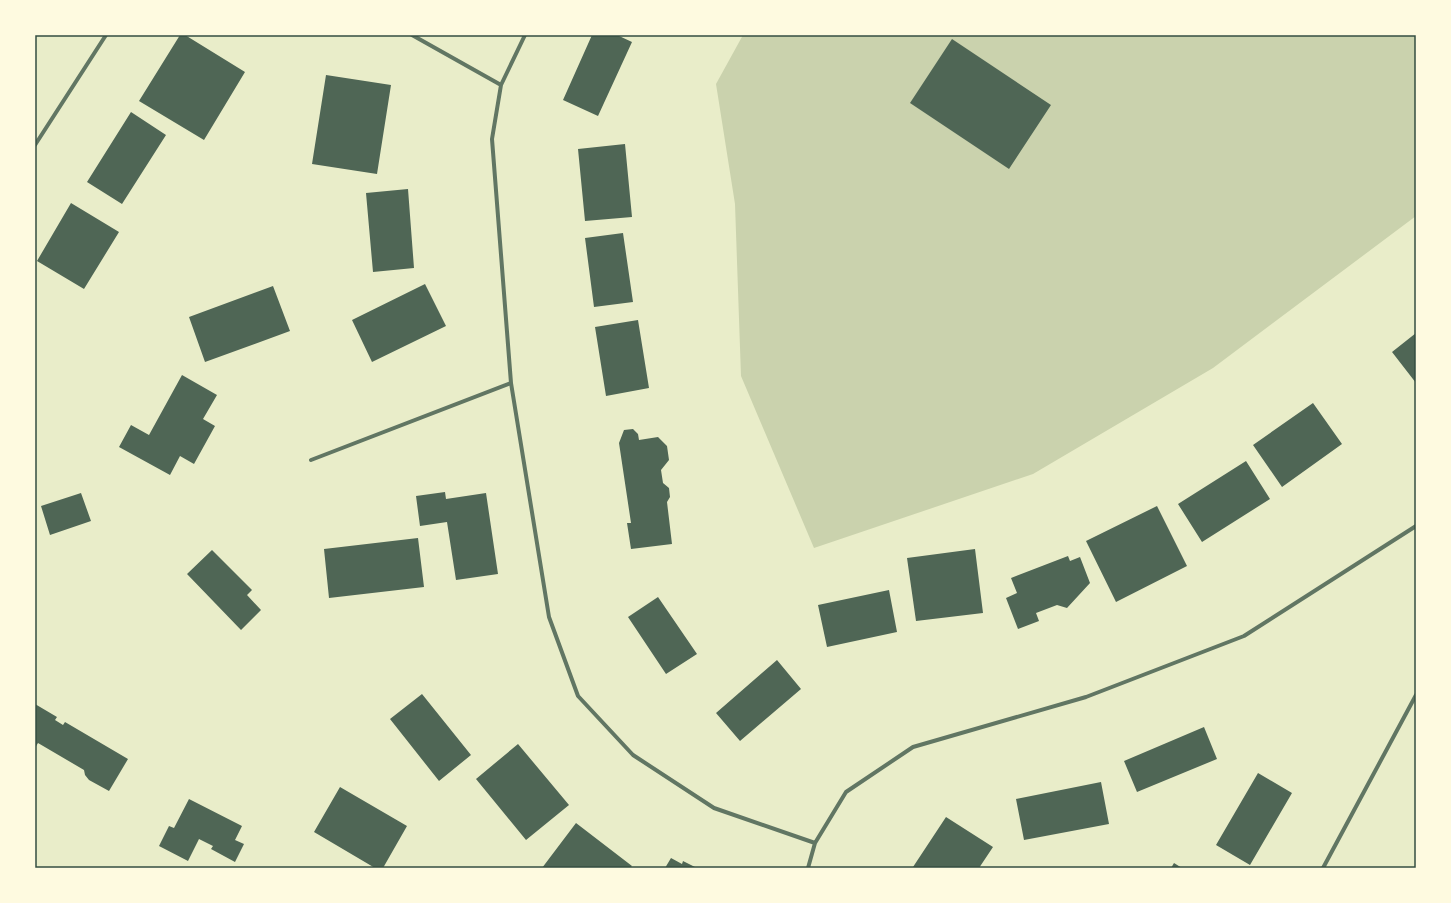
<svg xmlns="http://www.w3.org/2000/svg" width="1451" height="903" font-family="Lato,sans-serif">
  <rect width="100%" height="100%" fill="#e9edc9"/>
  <path fill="#cad2ad" d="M743 35H1416V216L1213 368 1033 474 814 548 741 376 735 204 716 84Z"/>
  <path fill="#4f6655" d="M180 35H185L245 72 204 140 139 101Z
    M592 35H617L632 42 598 116 563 100Z
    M952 39 1051 105 1009 169 910 103Z
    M326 75 391 85 377 174 312 164Z
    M131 112 166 135 122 204 87 182Z
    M625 144 632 217 585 221 578 149Z
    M408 189 414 268 373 272 366 193Z
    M71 203 119 232 84 289 37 261Z
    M623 233 633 302 594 307 585 238Z
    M425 284 446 326 372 362 352 320Z
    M273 286 290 331 205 362 189 317Z
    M638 320 649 388 606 396 595 327Z
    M1416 333V383L1392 352Z
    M182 375 217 395 203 419 215 426 194 464 180 456 170 475 119 447 131 425 149 435Z
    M1313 403 1342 444 1282 487 1253 445Z
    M633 429 638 434 639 440 658 437 667 446 669 460 661 470 663 483 669 488 670 497 667 502 672 544 631 549 627 523H631L619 443 624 430Z
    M1246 461 1270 499 1202 542 1178 504Z
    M445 492 446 499 486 493 498 574 456 580 447 522 420 526 416 496Z
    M81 493 91 521 50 535 41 506Z
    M1157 506 1187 566 1116 602 1086 541Z
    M418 538 424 587 329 598 324 549Z
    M975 549 983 613 916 621 907 558Z
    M212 550 252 590 247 595 261 610 241 630 187 574Z
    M1068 556 1070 561 1080 557 1090 583 1067 608 1057 605 1036 613 1039 621 1018 629 1006 598 1017 593 1011 578Z
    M889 590 897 632 827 647 818 605Z
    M658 597 697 654 666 674 628 617Z
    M777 660 801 689 740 741 716 713Z
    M422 694 471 755 439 781 390 719Z
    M35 704 57 717 55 720 63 725 65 722 128 759 109 791 89 780 85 775 84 770 38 743 35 748Z
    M1204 727 1217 759 1137 792 1124 761Z
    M518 744 569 805 526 840 476 779Z
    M1258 773 1292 793 1250 865 1216 845Z
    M1101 782 1109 824 1024 840 1016 799Z
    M340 787 407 826 383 868H375L314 832Z
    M189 799 242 826 235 840 244 844 235 862 211 849 213 846 199 839 188 861 159 846 169 826 174 828Z
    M946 817 993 847 979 868 913 867Z
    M576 823 632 866 630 868H542Z
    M671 858 682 864 683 861 697 868H665Z
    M1174 863 1182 868H1171Z"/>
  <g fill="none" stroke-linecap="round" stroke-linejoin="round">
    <path stroke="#617663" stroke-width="4" d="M412 35 501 85
      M525 35 501 85 492 139 511 383 549 617 578 696 633 755 714 808 815 843
      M35 145 106 35
      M311 460 511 383
      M808 868 815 843 846 792 913 747 1086 697 1244 636 1416 526
      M1323 868 1416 695"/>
  </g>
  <rect width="1451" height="903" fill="none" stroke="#fefae0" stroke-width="72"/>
  <rect x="36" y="36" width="1379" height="831" fill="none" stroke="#344e41" stroke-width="1.5"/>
</svg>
